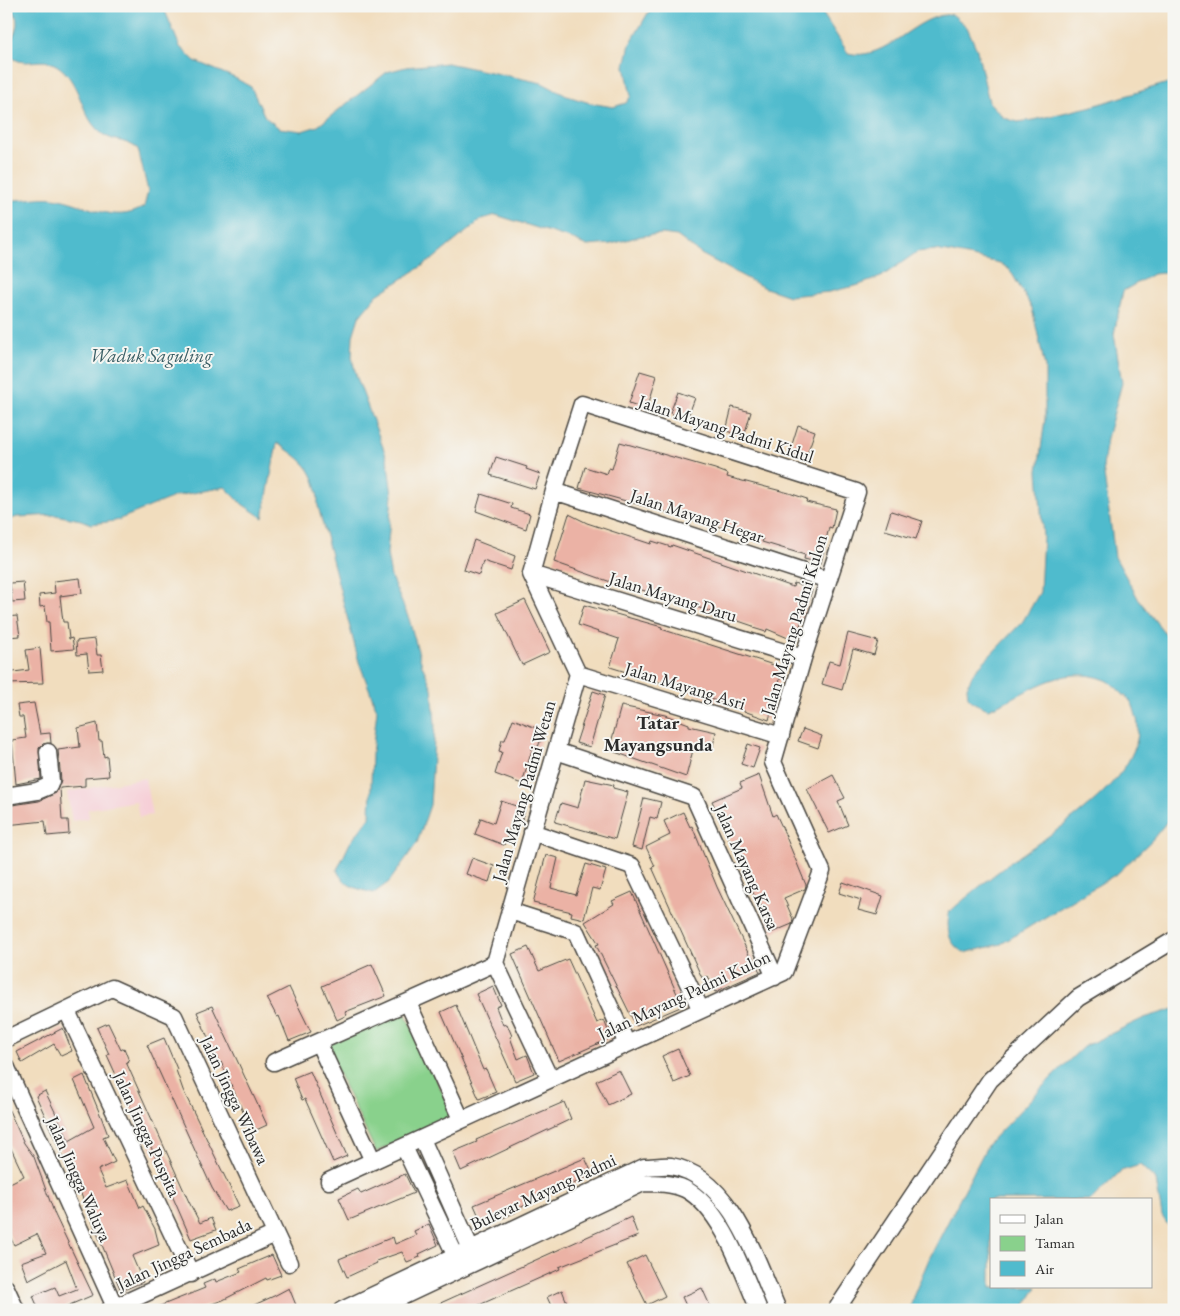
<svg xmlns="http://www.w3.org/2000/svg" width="1180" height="1316" font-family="'EB Garamond',serif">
  <rect width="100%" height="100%" fill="#f6f6f2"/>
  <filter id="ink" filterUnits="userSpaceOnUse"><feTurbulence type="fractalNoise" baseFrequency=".02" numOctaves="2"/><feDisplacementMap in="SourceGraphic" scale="10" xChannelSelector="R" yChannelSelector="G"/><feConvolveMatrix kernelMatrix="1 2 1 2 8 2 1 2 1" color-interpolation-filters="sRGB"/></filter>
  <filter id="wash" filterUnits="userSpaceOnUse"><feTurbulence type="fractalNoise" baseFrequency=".0096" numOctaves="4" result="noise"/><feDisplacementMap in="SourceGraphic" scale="20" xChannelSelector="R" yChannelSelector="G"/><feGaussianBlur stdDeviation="1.12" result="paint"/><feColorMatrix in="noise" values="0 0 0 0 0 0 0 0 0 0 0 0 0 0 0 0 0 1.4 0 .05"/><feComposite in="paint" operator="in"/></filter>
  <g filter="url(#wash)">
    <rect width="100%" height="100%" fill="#f1ddbe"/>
    <path fill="#f6cfd7" d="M145 778 152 815 139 817 136 801 88 809 89 818 72 821 67 792Z"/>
    <path fill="#89d18c" stroke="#5a7e5c" d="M403 1009 453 1115 376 1152 325 1045Z"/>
    <path fill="#50bbcd" stroke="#3e737c" d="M11 6H163L180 47 195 61 235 78 251 87 265 117 279 128 302 131 318 126 387 72 406 67 447 63 542 83 567 96 590 103 613 107 626 103 631 96 625 66 630 44 652 6H818L848 53C881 62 907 26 936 17 941 15 947 15 952 14L967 27 977 50 989 102 1004 118 1018 122 1033 120 1093 106 1174 81V272L1153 274 1123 291 1114 334 1122 383 1107 438 1103 467 1115 557 1139 600 1174 645V813L1152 840 1118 873 1001 944 964 953C947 942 947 931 949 912 968 896 987 880 1007 865 1046 836 1150 777 1137 719 1134 710 1134 703 1126 697 1120 692 1113 683 1106 680 1061 662 1027 695 988 709L974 703 968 697 967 687 973 673 1023 621 1040 592 1043 537 1038 471 1045 419V367L1032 308 1010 270 1000 263 953 253 935 250 917 252 881 277 859 285 829 292 789 296 763 287 701 254 677 236 662 234 641 236 611 244 587 246 569 238 496 215 482 219 433 259 377 295 359 317 353 336 352 358 356 375 387 458 392 495 387 554 391 577 409 619 422 665 432 688 435 724 430 805 417 843 389 882 374 893C358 889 344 887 337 870L350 843 370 817 372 754 377 710 359 662 318 506C318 472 305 461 277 443L263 518 242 504 225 487 176 496 115 521 91 524 81 520 55 515 17 517 6 521V200C22 201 39 196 53 198 85 202 113 226 144 207L148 191 138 149C123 137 109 144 95 127 80 110 78 74 52 63 37 57 21 69 9 54 10 33 25 28 11 6Z
      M1174 1009V1234L1162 1216 1156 1180 1140 1165 1121 1171 1091 1200H991V1287H1037L1023 1310H910L913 1297 929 1259 988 1144 1050 1079 1083 1047 1144 1018Z"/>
    <g id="blocks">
      <path fill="#ebb2a5" d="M640 371 657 376 647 409 629 403Z
        M678 392 695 398 687 419 670 413Z
        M732 407 751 412 744 436 726 431Z
        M798 425 815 431 806 457 790 451Z
        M620 442 715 469 728 474 727 477 789 493 807 499 806 502 836 509 832 528 829 527 821 563 804 559 805 555 762 542 763 539 579 488 585 467 607 474 609 468 612 469Z
        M496 457 527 467 526 469 540 474 535 489 490 475Z
        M481 494 512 504 511 508 530 514 526 529 476 511Z
        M891 511 922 521 916 539 885 530Z
        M569 514 587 523 651 544 652 541 671 547 672 545 793 587 794 583 812 590 795 641 767 629 766 632 753 628V626L706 610 626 585 625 587 554 562Z
        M474 540 515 556 511 570 483 561 479 575 464 570Z
        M80 578 82 593 60 596 63 622H67L69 639 72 638 74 649 51 651 49 622H47L45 606 40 607 39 595 55 593 54 581Z
        M23 582 25 601 12 602 10 583Z
        M525 600 550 652 522 665 497 613Z
        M584 605 662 627 661 629 783 668 769 720 688 691 610 667 619 639 578 625Z
        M17 616 20 636 7 637 6 617Z
        M848 633 878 641 874 655 853 649 842 690 822 684 829 661 840 664Z
        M95 639 97 655H101L103 670 89 671 87 654 77 655 76 641Z
        M40 648 43 683 6 684V673L29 670 26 650Z
        M593 691 605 695 590 747 576 743Z
        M34 703 40 734 50 733 51 743 43 744 39 748 41 779 16 784 12 740 26 738 23 717H19L17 705Z
        M621 706 665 715 689 724V726L716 732 712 750 694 746 686 777 609 750Z
        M513 719 544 731 538 747 533 746 522 784 495 774 502 752 499 751 502 740H505Z
        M97 723 99 741H102L104 757 107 756 109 776 85 778V786L60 788 62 820H68L69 834 47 836 45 821 6 825V806L39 801 56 793 61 780 58 750 80 747 78 728Z
        M803 729 822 736 818 748 798 741Z
        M748 744 760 748 753 768 741 764Z
        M759 775 773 816 776 814 782 827 806 885 805 889 784 898 793 919 792 924 773 932 761 905 759 906 712 801 742 788 740 783Z
        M833 775 845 798 838 801 848 825 829 833 807 789Z
        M585 779 614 785 613 788 628 792 615 839 555 822 561 803 578 808Z
        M644 798 661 802 657 819 650 817 642 850 632 847Z
        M501 801 525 809 521 823 513 820 504 845 475 834 481 818 494 823Z
        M683 812 690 827 692 826 717 887 750 957 752 956 760 972 715 992 708 976 702 978 652 867 655 866 646 847 670 835 664 821Z
        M546 855 558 858 551 888 576 895 586 864 606 870 600 890 592 888 584 919 571 916 572 912 533 903Z
        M472 858 494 866 489 882 466 874Z
        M843 882 883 896 877 915 858 910 861 900 839 893Z
        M632 892 678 996 680 995 685 1005 636 1026 602 957 596 945 599 944 585 922 614 904 612 901Z
        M528 947 539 971 568 959 597 1023 604 1020 611 1038 559 1061 512 954Z
        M372 964 386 996 345 1012 347 1015 337 1020 322 986Z
        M493 986 501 1005 496 1007 503 1025 507 1024 512 1036 510 1037 518 1059 527 1055 534 1073 515 1081 476 994Z
        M289 987 311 1032 289 1041 279 1016 277 1017 267 998Z
        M456 1005 483 1070 486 1069 496 1092 479 1099 441 1012Z
        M212 1006 267 1125 252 1132 221 1062 219 1063 197 1012Z
        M108 1023 121 1050 124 1048 129 1061 126 1062 189 1202 200 1223 211 1218 216 1230 191 1239 145 1133 143 1134 107 1055 109 1054 97 1028Z
        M63 1028 72 1051 61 1056 54 1044 22 1063 17 1052Z
        M164 1038 177 1069 176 1070 183 1090 239 1206 226 1211 212 1188 147 1045Z
        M678 1049 690 1076 674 1083 662 1056Z
        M619 1070 631 1094 608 1105 596 1081Z
        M310 1071 347 1156 333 1162 305 1099 302 1100 293 1078Z
        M84 1075 102 1119 108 1135 103 1137 115 1162 98 1170 106 1188 128 1180 140 1208 143 1206 155 1229 159 1245 132 1256 143 1282 121 1291 76 1182 70 1172 36 1096 45 1091 69 1141 94 1127 74 1080Z
        M564 1102 571 1119 461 1171 453 1152 477 1142 476 1140Z
        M6 1104 24 1143 34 1157 55 1215 93 1295 65 1307 66 1310H39L33 1296 55 1287 59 1296 77 1289 66 1260 28 1280 21 1262 46 1253 37 1234 14 1245 6 1228V1185L24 1176 6 1138Z
        M585 1158 593 1175 515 1210 516 1212 503 1218 502 1215 482 1223 474 1205Z
        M405 1174 414 1193 349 1220 339 1198 358 1189 361 1194Z
        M631 1217 638 1236 559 1267 560 1269 468 1310H425Z
        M429 1224 438 1245 419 1254 420 1257 407 1262 402 1252 376 1261 377 1263 347 1277 339 1259 393 1237 395 1244 416 1235 414 1231Z
        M272 1255 281 1275 267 1280 266 1278 223 1300 195 1310H150L205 1288 203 1284 215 1279 216 1282 241 1272 239 1269Z
        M645 1255 665 1296 647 1305 627 1264Z
        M289 1288 298 1310H243L274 1296Z
        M702 1288 712 1310H688L682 1297Z
        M562 1290 570 1310H553L547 1297Z"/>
    </g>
  </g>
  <g filter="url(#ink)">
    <use href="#blocks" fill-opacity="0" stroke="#494641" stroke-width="1"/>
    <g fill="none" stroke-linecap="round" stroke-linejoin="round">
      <g stroke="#494641" stroke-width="19">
        <path id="minor" d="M554 491 828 580
          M531 574 803 658
          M578 674 781 736
          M556 751 694 797 775 977
          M6 796 37 791 49 786 51 781 48 752
          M532 832 632 866 701 1010
          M510 911 576 932 627 1044
          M495 963 550 1079
          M408 1003 461 1119
          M67 1011 191 1274
          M6 1039 112 988 174 1016 289 1263
          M319 1044 373 1161
          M274 1062 495 963 578 674 531 574 554 491 582 404 857 492 803 658 773 762 822 871 784 972 329 1181
          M6 1066 115 1307
          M422 1139 475 1258
          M404 1147 460 1265
          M6 1288 16 1310
          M109 1310 275 1234
          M342 1310 644 1167C653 1167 663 1165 671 1166 731 1176 757 1262 778 1310
          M374 1310 643 1183C657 1183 672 1183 685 1189 722 1208 743 1273 759 1310
          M836 1310 990 1080 1078 998 1174 940"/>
      </g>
      <use href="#minor" stroke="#fff" stroke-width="16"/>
    </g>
  </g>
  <g text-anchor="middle" stroke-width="4" stroke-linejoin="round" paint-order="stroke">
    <g font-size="18" fill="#2b2b2b" stroke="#f6f6f2">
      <text transform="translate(726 429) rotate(18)" y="6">Jalan Mayang Padmi Kidul</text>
      <text transform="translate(697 516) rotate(18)" y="6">Jalan Mayang Hegar</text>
      <text transform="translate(673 597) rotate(17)" y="6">Jalan Mayang Daru</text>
      <text transform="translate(794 625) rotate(-73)" y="6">Jalan Mayang Padmi Kulon</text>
      <text transform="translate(685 686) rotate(17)" y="6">Jalan Mayang Asri</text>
      <text transform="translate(524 791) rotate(-74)" y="6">Jalan Mayang Padmi Wetan</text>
      <text transform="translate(747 867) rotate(66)" y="6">Jalan Mayang Karsa</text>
      <text transform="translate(684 995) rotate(-25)" y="6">Jalan Mayang Padmi Kulon</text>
      <text transform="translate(235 1100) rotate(65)" y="6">Jalan Jingga Wibawa</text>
      <text transform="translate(147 1134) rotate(65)" y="6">Jalan Jingga Puspita</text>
      <text transform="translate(79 1179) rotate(66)" y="6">Jalan Jingga Waluya</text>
      <text transform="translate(543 1192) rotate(-25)" y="6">Bulevar Mayang Padmi</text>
      <text transform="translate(184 1254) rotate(-25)" y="6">Jalan Jingga Sembada</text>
    </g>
    <g font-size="19" font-style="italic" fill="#385d64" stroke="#f6f6f2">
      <text x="151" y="362">Waduk Saguling</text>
    </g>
    <g font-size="19" font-weight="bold" fill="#2b2b2b" stroke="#f6f6f2">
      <text x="658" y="729">Tatar<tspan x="658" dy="22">Mayangsunda</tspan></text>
    </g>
  </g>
  <rect width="1180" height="1316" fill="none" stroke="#f6f6f2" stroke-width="25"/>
  <rect x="990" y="1198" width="162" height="90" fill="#f6f6f2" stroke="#a5a5a2"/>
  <rect x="1000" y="1215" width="25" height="8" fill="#ffffff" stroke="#a5a5a2"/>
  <text x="1035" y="1224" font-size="15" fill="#2b2b2b">Jalan</text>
  <rect x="1000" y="1236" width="25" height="15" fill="#89d18c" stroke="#a5a5a2"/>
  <text x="1035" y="1248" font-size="15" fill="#2b2b2b">Taman</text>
  <rect x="1000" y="1261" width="25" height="15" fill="#50bbcd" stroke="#a5a5a2"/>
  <text x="1035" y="1274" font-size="15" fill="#2b2b2b">Air</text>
</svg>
